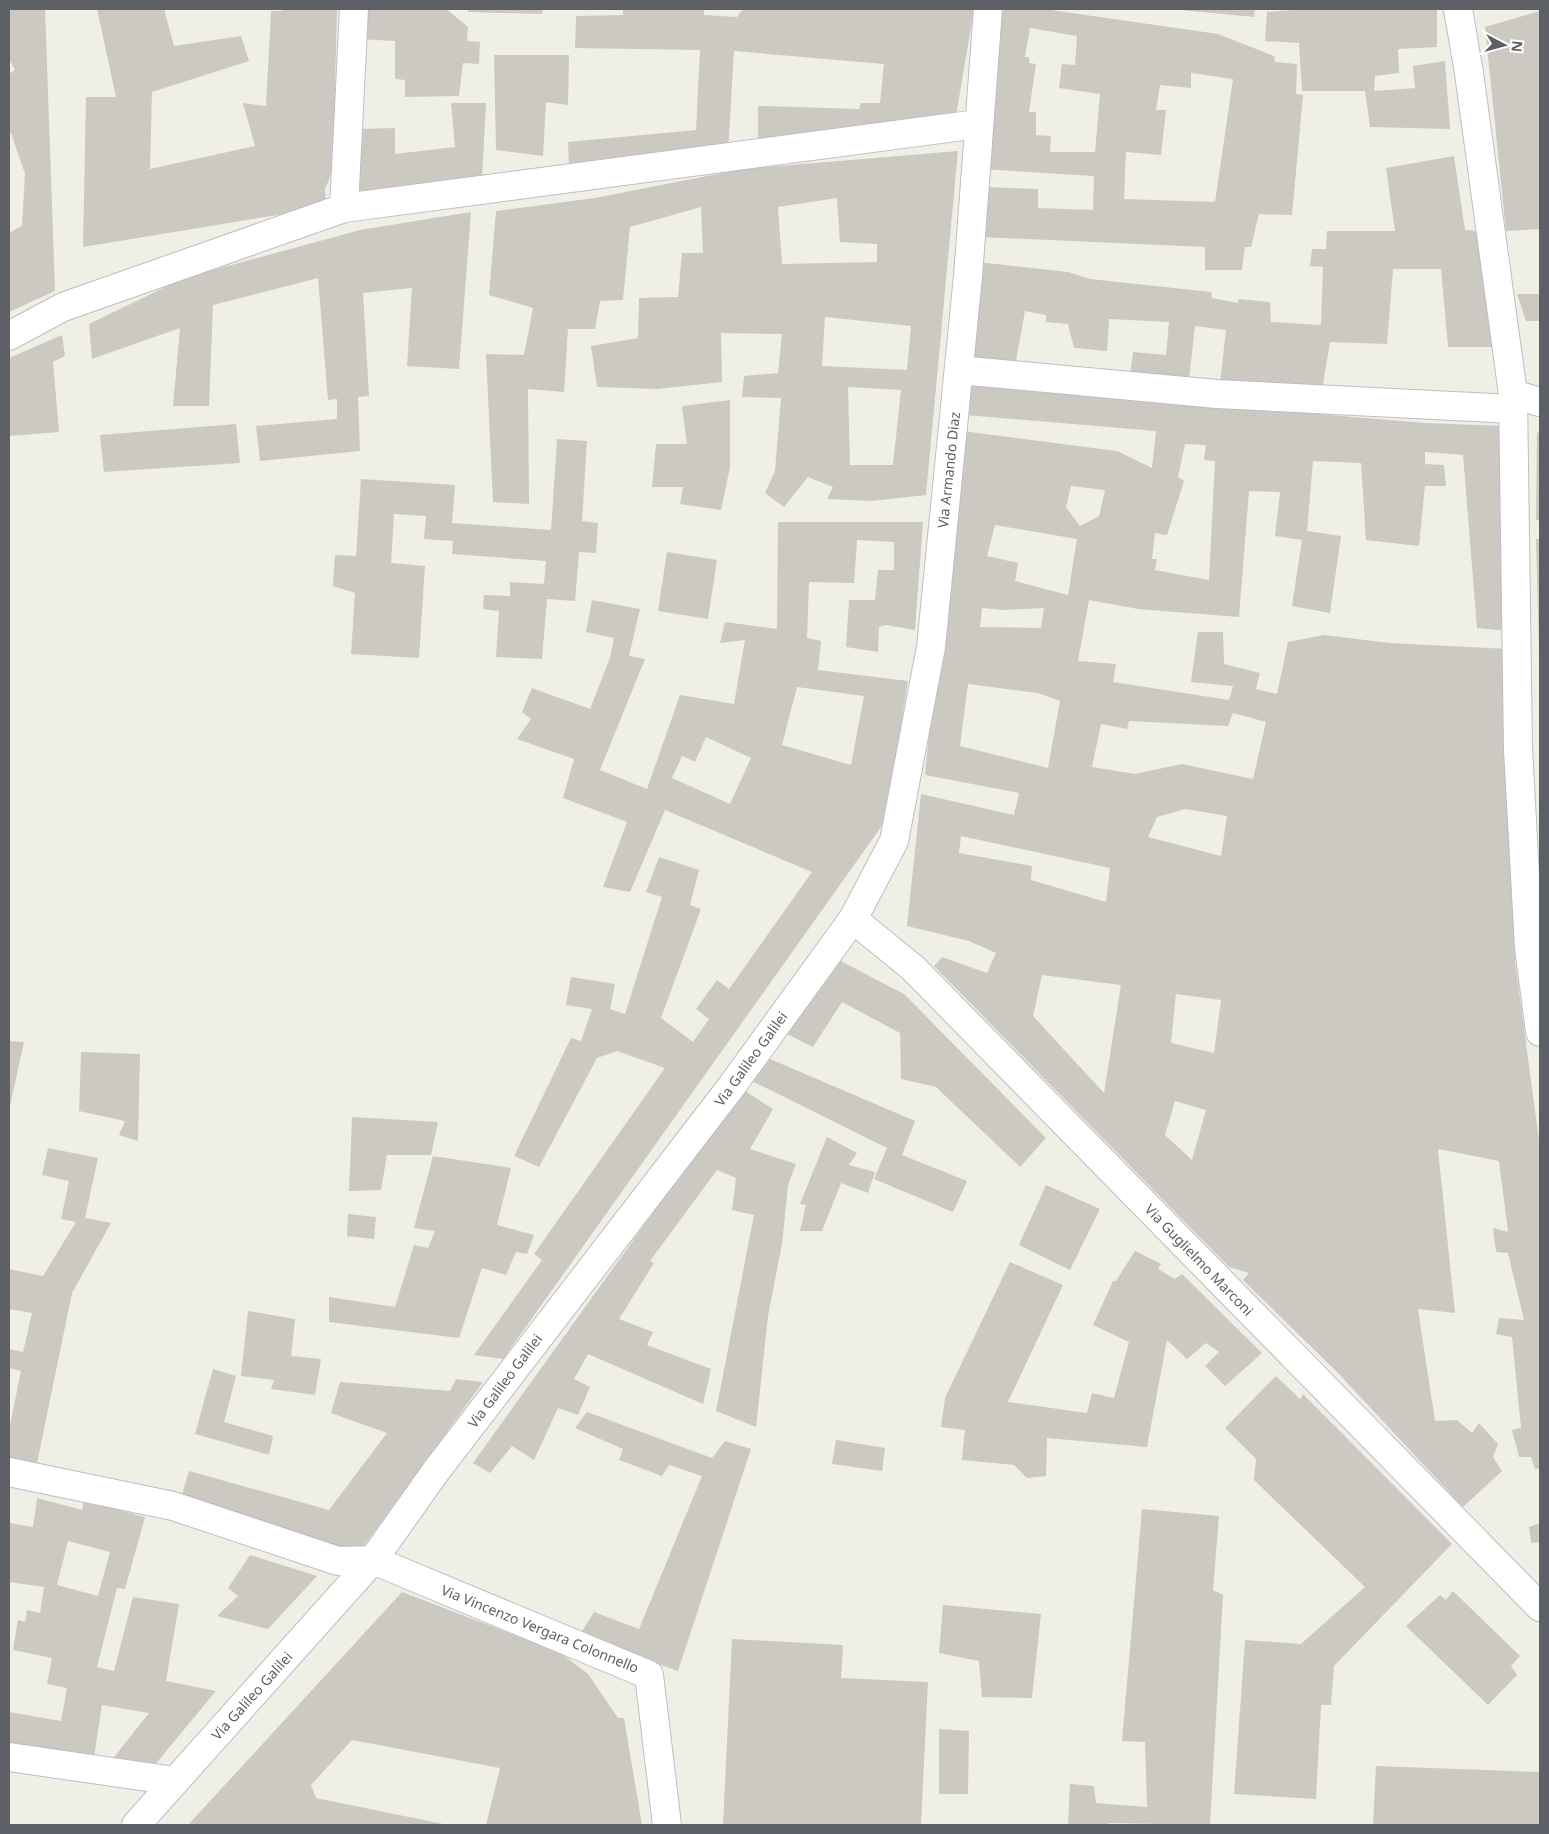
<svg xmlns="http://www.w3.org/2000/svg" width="1549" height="1834" font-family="'Noto Sans',sans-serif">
  <rect width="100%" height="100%" fill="#f0efe5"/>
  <path fill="#cbc9c2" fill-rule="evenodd" d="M9 9H45L55 291 9 312V233L22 226 25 174 11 133 9 134V74L15 70 9 59Z
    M97 9H164L174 46 241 36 249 61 152 92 150 169 255 146 243 103 266 106 271 11H282V9H337L333 170 325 189 326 207 83 247 86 97H116Z
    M360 9H446L468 27 467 41 480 42 479 64 463 63 459 96 405 97V80L395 79V41L358 39Z
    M468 9H543L542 14 468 12Z
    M623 9H704V15L737 17 743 9H974L956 116 758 149V106L859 109 861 103H880L884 64 734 51 728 152 569 172 568 142 696 130 700 50 575 48 576 16 623 15Z
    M1001 9H1044L1218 34 1274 56 1275 62 1297 64 1296 94 1303 95 1292 215 1259 214 1251 247H1245L1242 270H1205V247L980 237 984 187 1038 189V208L1093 210 1094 176 982 169ZM1030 28 1077 36 1075 65 1062 64 1059 88 1100 94 1095 152H1050L1051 136 1036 135V112H1029L1036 64 1029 63V57H1025ZM1191 73 1233 79 1215 202 1124 199 1126 152 1161 155 1166 110H1156L1160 85 1191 88Z
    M1180 9H1255L1254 17 1180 10Z
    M1307 9H1437V47L1398 49 1399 73 1375 76 1374 91 1415 88 1413 66 1445 61 1450 129 1370 127 1365 91H1302L1299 43 1265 41 1267 12Z
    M1540 11V229L1506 231 1485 27Z
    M494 55H569L568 105 546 102 543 156 496 150Z
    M451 103H486L482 179 364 196 359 187 360 129 395 128V154L455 147Z
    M958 151 926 495 872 501 827 499 833 487 808 477 784 507 765 493 775 471 781 398 742 397 744 376 778 373 782 334 721 333 722 382 657 389 597 387 591 346 638 338 639 298 678 297 682 253H703L701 207 630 227 623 300 600 301 595 329H568L564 392 528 389 529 504 493 502 486 354 524 355 533 308 489 295 496 211 595 198 743 169ZM837 198 840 242 877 244V262L782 264 778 207ZM825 317 911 326 907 370 822 366ZM848 387 901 390 893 465H850Z
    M1454 156 1465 230 1478 231 1492 347H1448L1441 269H1393L1387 344 1330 342 1322 390 1220 383 1226 330 1195 326 1189 379 1130 376 1133 352 1166 355 1169 322 1109 319 1107 351 1074 348 1068 324 1046 322V315L1025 311 1015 366 967 361 978 262 1068 272 1090 279 1211 292 1212 298 1238 303 1239 299 1270 302 1271 322 1321 325 1323 267 1310 266 1312 249H1326L1327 231H1395L1386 168Z
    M471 212 459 369 407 366 412 288 363 293 369 396 358 397 360 451 260 461 256 426 337 419V399L328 400 318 278 213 305 209 406H173L180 328 92 359 89 324 184 278 360 230Z
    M1517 294H1540V321H1526Z
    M62 335 65 356 53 362 59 432 9 436V358Z
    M968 385 1425 423 1503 426 1508 631 1477 628 1463 455 1425 452V464L1444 465 1446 486H1425L1419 546 1366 540 1361 463 1313 461 1307 531 1341 536 1330 613 1292 606 1302 540 1275 536 1280 492 1249 491 1239 617 1138 609 1089 600 1078 661 1116 664 1113 682 1229 700 1233 686 1191 682 1198 632H1223L1224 664 1260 673 1256 689 1277 694 1288 642 1324 635 1389 643 1508 649 1515 961 1540 1148V1468L1535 1469 1531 1457H1519L1512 1430 1521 1428 1512 1337 1496 1334 1499 1318 1524 1320 1508 1253 1496 1252 1493 1228 1508 1232 1499 1161 1438 1149 1455 1313 1418 1309 1435 1421 1457 1420 1472 1433 1479 1423 1498 1444 1493 1457 1502 1471 1463 1507 1338 1373 1243 1280 1249 1273 1229 1267 934 966 942 957 987 973 996 953 969 941 907 926 921 794 1014 815 1019 793 925 775 937 649 955 430 1117 451 1152 468 1156 431 965 415ZM1185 444 1206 445 1204 460 1215 461 1209 580 1155 570 1157 559H1152L1155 533 1167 535 1184 481 1178 477ZM1071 486 1105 490 1099 516 1080 526 1066 507ZM995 525 1077 539 1068 595 1015 581 1018 563 987 556ZM982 608 1004 610 1044 608 1041 628 980 627ZM968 684 1038 693 1060 701 1048 768 960 746ZM1233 713 1266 722 1253 779 1182 764 1135 774 1092 767 1101 724 1127 729 1129 721 1228 726ZM1185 809 1227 816 1221 856 1148 837 1157 817ZM961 836 1110 868 1106 902 1031 880 1032 866 959 853ZM1042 975 1121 985 1104 1093 1033 1016ZM1176 994 1221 1000 1214 1053 1171 1043ZM1175 1101 1206 1110 1192 1160 1165 1135Z
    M730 400V467L721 510 680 504 683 487H652L656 444H687L682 406Z
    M236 424 240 463 104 472 100 435Z
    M1537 432 1540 434V521L1536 520Z
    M557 439 587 441 582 521 598 523 596 553 579 552 575 601 547 599 542 659 496 657 499 611 483 609 484 595 510 596V582L544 584 546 561 452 554 453 541 424 539 426 516 394 514 391 563 425 566 419 658 351 654 355 593 333 586 335 555 356 556 361 479 455 485 452 523 551 530Z
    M778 522H923L915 630 886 625 879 627 878 652 846 647 849 600H875L878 570H894V542L857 540 854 583 809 582 807 638 821 641 818 670 908 681 886 820 503 1359 474 1355 542 1260 534 1254 665 1068 617 1051 597 1058 539 1167 514 1156 571 1038 581 1041 592 1009 566 1005 571 977 615 984 610 1009 625 1014 662 897 646 892 659 857 699 870 690 905 701 909 661 1018 693 1042 709 1019 696 1009 717 980 729 989 812 872 665 810 630 892 603 887 627 822 563 798 574 759 517 739 531 719 522 712 532 688 590 709 610 658 614 638 586 632 592 600 640 609 629 656 645 659 600 770 647 789 680 695 734 704 745 640 720 643 725 622 777 629ZM797 687 864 696 851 765 782 745ZM706 737 751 758 730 804 672 778 682 756 695 762Z
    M1536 539H1540V650H1539Z
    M667 552 717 560 708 619 658 611Z
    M831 956 904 994 1046 1138 1020 1167 936 1087 901 1079 900 1033 842 1002 813 1047 779 1030Z
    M9 1041 24 1042 10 1106H9Z
    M81 1052 140 1054 138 1141 119 1135 125 1121 79 1111Z
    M763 1056 915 1121 902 1155 967 1181 953 1212 874 1179 887 1148 748 1079Z
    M742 1089 773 1109 750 1149 796 1164 788 1185 782 1244 768 1316 756 1427 716 1411 754 1215 732 1210 736 1178 717 1170 650 1261 654 1263 619 1319 653 1332 647 1345 711 1369 703 1404 588 1354 574 1379 590 1387 578 1415 558 1408 534 1460 512 1446 490 1473 473 1463Z
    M352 1117 438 1122 431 1155H387L381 1190 349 1191Z
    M827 1137 857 1153 849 1165 875 1172 868 1193 841 1183 822 1231H800L806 1205 800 1204Z
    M48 1148 98 1158 85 1218 111 1223 72 1293 36 1468 9 1462V1425H10L21 1371 9 1368V1349L23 1352 32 1313 9 1309V1269L43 1276 76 1222 61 1219 69 1181 42 1175Z
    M433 1156 511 1168 497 1225 534 1235 527 1254 516 1252 506 1275 482 1268 459 1338 329 1322V1297L395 1307 414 1245 428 1248 435 1231 414 1228Z
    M1046 1185 1100 1209 1070 1270 1019 1245Z
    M348 1214 376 1217 374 1239 347 1236Z
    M1135 1251 1161 1264 1158 1269 1175 1279 1182 1274 1262 1353 1225 1386 1205 1366 1219 1352 1206 1343 1187 1359 1167 1340 1147 1447 1047 1438 1046 1476 1027 1478 1014 1465 962 1460 965 1430 941 1427 945 1398 1010 1262 1063 1285 1008 1402 1087 1413 1092 1393 1114 1398 1129 1342 1093 1325 1113 1281H1116Z
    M248 1311 295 1319 291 1356 321 1359 315 1395 271 1389 274 1380 241 1376Z
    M213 1369 236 1376 224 1422 273 1436 269 1455 195 1434Z
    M1276 1376 1300 1399 1303 1394 1452 1544 1334 1666 1331 1705H1321L1316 1799 1234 1794 1245 1640 1301 1644 1365 1587 1254 1480 1256 1459 1225 1428Z
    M456 1379 483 1382 358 1554 181 1498 189 1471 329 1510 387 1433 331 1413 340 1382 450 1391Z
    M587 1412 712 1458 725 1441 751 1449 678 1671 579 1636 594 1612 639 1629 702 1476 669 1465 662 1476 619 1460 623 1449 575 1428Z
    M836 1440 885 1448 882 1471 832 1464Z
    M37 1498 82 1510 84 1501 145 1517 125 1589 117 1588 97 1667 114 1671 133 1597 179 1604 166 1681 216 1691 148 1773 107 1766 149 1713 102 1705 93 1764 9 1751V1712L61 1721 67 1688 47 1684 52 1658 13 1650 18 1620 25 1622 27 1610 40 1613 44 1587 9 1582 10 1523 33 1527ZM68 1541 110 1552 98 1596 57 1585Z
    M1142 1509 1219 1516 1213 1590 1223 1595 1210 1825 1109 1823V1825H1068L1070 1784 1094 1786 1096 1803 1147 1807 1145 1742 1122 1741Z
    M1540 1523V1542L1531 1543 1529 1527Z
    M250 1555 317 1576 268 1629 217 1616 238 1596 228 1588Z
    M1453 1591 1520 1656 1511 1666 1517 1675 1488 1705 1406 1626 1440 1595 1446 1600Z
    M402 1592 559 1652 588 1674 618 1718H624L642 1825H486L500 1768 352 1740 311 1785 316 1798 448 1825H188Z
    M943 1605 1041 1614 1032 1698 982 1697 979 1661 939 1653Z
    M732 1639 843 1645 841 1678 928 1682 921 1825H723Z
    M939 1729 969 1731 968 1794H939Z
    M1376 1766 1540 1772V1825H1373Z"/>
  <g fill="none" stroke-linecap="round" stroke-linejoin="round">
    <g stroke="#bdbec5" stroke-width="30">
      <path id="street" d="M1458 9 1469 73 1513 394 1518 749 1529 947 1540 1032
        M344 208 354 9
        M9 336 63 307 344 208 978 124
        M959 370 1217 394 1513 409
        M1513 394 1540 402
        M853 919 894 841 931 647 968 276 988 9
        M9 1472 173 1506 338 1561 373 1560 649 1675 667 1825
        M9 1757 175 1781"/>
    </g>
    <g stroke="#bbbdc4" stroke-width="30">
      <path id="secondary" d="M136 1825 373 1560 436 1471 731 1087 853 919 913 968 1540 1607"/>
    </g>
    <use href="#street" stroke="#fff" stroke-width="28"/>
    <use href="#secondary" stroke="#fff" stroke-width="28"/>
  </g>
  <g text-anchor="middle" stroke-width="4" stroke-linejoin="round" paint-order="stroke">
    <g font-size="14" fill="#5d6067" stroke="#fff">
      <text transform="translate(949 470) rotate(-84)" y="5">Via Armando Diaz</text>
      <text transform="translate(751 1059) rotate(-54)" y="5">Via Galileo Galilei</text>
      <text transform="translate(1199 1260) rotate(46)" y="5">Via Guglielmo Marconi</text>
      <text transform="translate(505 1381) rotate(-53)" y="5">Via Galileo Galilei</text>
      <text transform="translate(540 1629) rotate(22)" y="5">Via Vincenzo Vergara Colonnello</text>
      <text transform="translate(252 1696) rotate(-48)" y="5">Via Galileo Galilei</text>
    </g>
  </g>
  <rect width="1549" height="1834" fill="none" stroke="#5d6067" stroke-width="20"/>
  <g transform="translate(1504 45) rotate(96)" stroke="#ffffff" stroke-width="4" paint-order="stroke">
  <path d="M0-4L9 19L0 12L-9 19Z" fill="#5d6067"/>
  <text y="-8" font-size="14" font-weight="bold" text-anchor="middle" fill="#5d6067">N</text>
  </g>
</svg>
